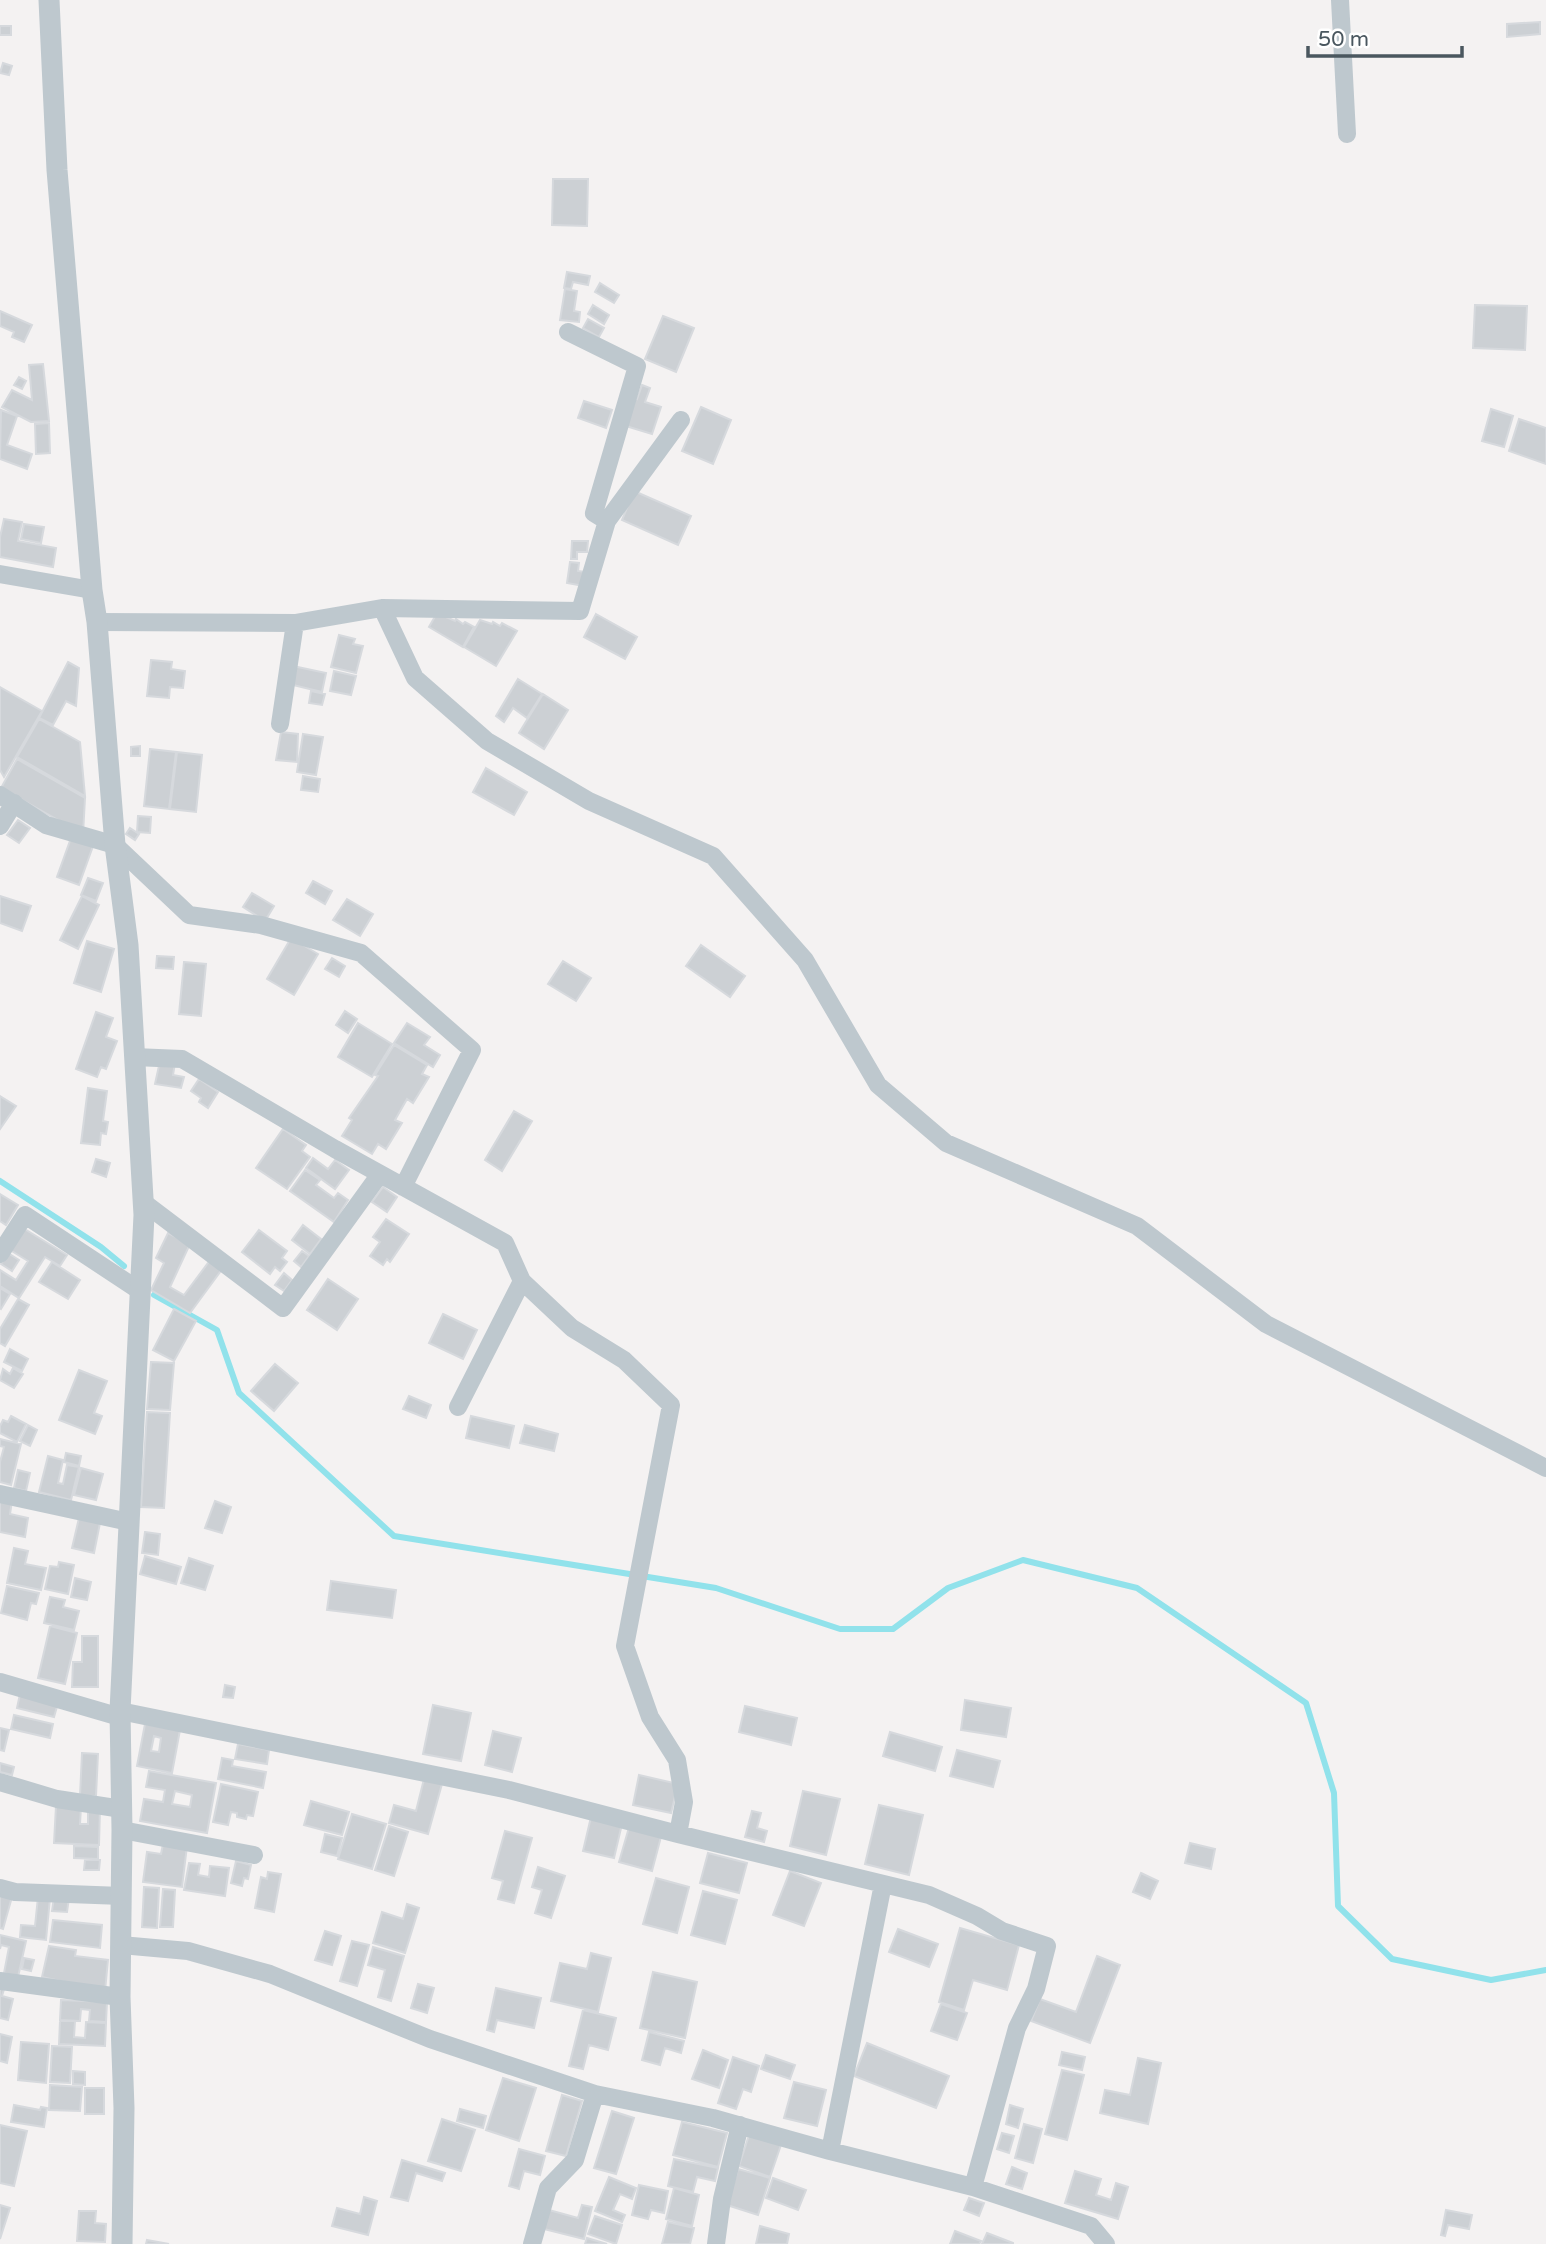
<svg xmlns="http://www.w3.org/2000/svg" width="1546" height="2244" font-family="'Varela Round',sans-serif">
  <rect width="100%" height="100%" fill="#f4f2f2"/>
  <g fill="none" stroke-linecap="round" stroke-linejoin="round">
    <path stroke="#91e2eb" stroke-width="6" d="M0 1181 101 1247 124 1266
      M154 1295 217 1330 239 1393 394 1536 716 1588 840 1629H893L948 1588 1023 1560 1137 1588 1306 1703 1334 1793 1338 1906 1392 1959 1491 1980 1546 1970"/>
  </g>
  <path fill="#ccd0d4" stroke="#d6d9dd" stroke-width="2" fill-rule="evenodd" d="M1540 22V34L1507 37V24Z
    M0 26H11V35H0Z
    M3 63 12 66 9 75 0 73Z
    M553 179H588L587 226 552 225Z
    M567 272 590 276 588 285 573 282 571 289 564 288Z
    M600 283 619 295 614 303 595 292Z
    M565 289 577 291 574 311 580 312 579 322 560 320Z
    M593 305 609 315 604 324 588 314Z
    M1475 305 1527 306 1525 350 1473 348Z
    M0 311 32 325 24 342 12 337 14 332 0 326Z
    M663 316 694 328 676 372 645 359Z
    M588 319 604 328 599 337 583 328Z
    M43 364 49 421 31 422 2 407 12 390 32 400 29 365Z
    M19 377 26 381 22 389 14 385Z
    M642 385 650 388 645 402 661 407 652 434 626 426 635 398 637 399Z
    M584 401 612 410 606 428 578 418Z
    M701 407 731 420 713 464 682 451Z
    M1491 409 1513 416 1504 447 1482 441Z
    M1 410 17 416 7 445 32 454 27 469 0 459Z
    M1519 419 1546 428V464L1509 451Z
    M49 423 50 453 36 454 35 424Z
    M634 491 691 516 678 545 622 520Z
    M4 519 22 522 18 541 56 548 53 567 0 557V537Z
    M24 524 44 527 41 543 21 539Z
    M572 541H588L587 552H577V559H571Z
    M570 562 579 563 578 571 586 572 584 586 567 583Z
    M437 613 455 621 456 619 463 624 465 622 474 627 463 647 429 627Z
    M596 614 637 637 625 659 584 637Z
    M480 620 492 624 493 622 500 626 502 623 517 631 496 666 464 647Z
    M339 635 355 639 353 644 363 646 356 673 331 667Z
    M151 660 172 662 171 669 185 671 183 688 170 687 169 698 147 696Z
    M68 662 79 668 76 706 66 701 53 725 39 718Z
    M293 666 326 673 322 692 289 684Z
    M334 671 356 676 351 695 330 691Z
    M518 679 542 694 527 718 513 708 504 722 496 716Z
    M0 687 42 711 4 777 0 770Z
    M311 691 325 694 322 705 309 703Z
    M543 694 568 710 544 749 519 733Z
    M39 719 80 742 85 796 17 757Z
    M281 732 298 734 297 762 276 760Z
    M303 734 323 737 316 775 297 772Z
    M140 746V756H131V747Z
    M150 749 176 752 169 809 144 806Z
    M177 752 202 755 196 812 170 809Z
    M17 759 85 798 83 834 1 788Z
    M486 768 527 792 514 815 473 792Z
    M303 776 320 779 318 792 301 790Z
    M138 816 151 817 150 833 137 832Z
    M18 820 30 828 19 843 7 835Z
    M130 828 139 834 135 840 126 834Z
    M71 838 93 846 79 885 57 877Z
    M88 878 103 883 96 901 81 895Z
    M313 881 332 891 325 904 306 893Z
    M252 893 274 906 265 921 243 907Z
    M0 896 31 906 22 931 0 923Z
    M82 896 99 905 78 949 60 940Z
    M347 899 373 914 360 936 333 920Z
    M291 938 318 954 294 995 267 979Z
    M87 941 114 949 101 992 74 983Z
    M701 945 745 976 730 997 686 966Z
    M157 956 174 957 173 969 156 968Z
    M332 958 345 966 339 977 325 969Z
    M563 961 591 978 576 1001 548 984Z
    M184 962 206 964 201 1016 179 1014Z
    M345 1011 357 1019 348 1033 336 1025Z
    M96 1012 113 1018 106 1037 117 1041 106 1069 101 1067 97 1077 76 1069Z
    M358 1023 392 1044 372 1077 338 1057Z
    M407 1023 430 1037 424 1045 440 1055 433 1067 394 1043Z
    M394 1045 427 1065 422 1074 429 1077 413 1103 407 1099 395 1120 402 1123 386 1149 378 1144 372 1154 342 1136 352 1120 349 1118 378 1076 375 1075Z
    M160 1061 175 1063 173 1075 184 1077 181 1088 155 1084Z
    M199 1079 218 1092 208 1108 199 1102 201 1098 191 1091Z
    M88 1088 107 1091 103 1121 108 1122 106 1134 101 1133 100 1145 81 1143Z
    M0 1096 16 1106 0 1129Z
    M514 1111 532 1121 502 1171 485 1160Z
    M283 1129 306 1145 302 1151 310 1157 287 1189 256 1168Z
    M313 1158 328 1169 335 1160 349 1170 335 1189 306 1168Z
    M96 1159 110 1163 106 1177 92 1172Z
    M305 1170 320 1180 316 1185 334 1198 338 1193 348 1200 334 1222 290 1191Z
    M383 1187 397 1197 387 1212 372 1202Z
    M0 1194 18 1205 6 1225 0 1221Z
    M386 1219 409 1234 390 1262 387 1259 383 1265 370 1256 380 1242 373 1237Z
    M303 1225 321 1239 310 1254 292 1240Z
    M23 1228 67 1255 60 1266 45 1257 19 1298 0 1286V1270L16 1280 28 1261 10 1250Z
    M259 1230 287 1251 282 1258 287 1262 280 1271 275 1267 270 1274 242 1252Z
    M168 1233 190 1244 170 1287 184 1295 211 1259 223 1268 190 1313 151 1290 164 1263 156 1258Z
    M302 1251 309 1256 301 1267 294 1261Z
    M8 1253 19 1260 12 1271 1 1264Z
    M52 1262 80 1280 68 1299 39 1282Z
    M284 1273 292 1280 284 1291 275 1285Z
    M328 1279 358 1299 337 1330 307 1310Z
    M0 1288 10 1294 1 1309 0 1308Z
    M18 1299 29 1305 5 1346 0 1343V1329Z
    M174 1309 196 1321 174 1361 153 1350Z
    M443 1314 477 1330 463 1359 429 1343Z
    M10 1349 28 1359 22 1371 4 1362Z
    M151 1362 174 1363 170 1410 147 1409Z
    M275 1364 298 1383 274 1411 251 1391Z
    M13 1368 23 1374 14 1388 0 1380 3 1369 10 1374Z
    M79 1370 107 1381 94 1413 102 1416 95 1434 59 1420Z
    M409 1396 431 1405 426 1418 403 1409Z
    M147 1412 170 1413 164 1508 141 1507Z
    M11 1416 26 1424 17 1442 0 1433V1426L3 1420 8 1422Z
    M471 1416 514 1426 509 1448 466 1438Z
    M28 1425 37 1430 30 1446 20 1441Z
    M525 1425 558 1434 554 1451 520 1443Z
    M0 1439 21 1444 11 1485 0 1482V1462L4 1447 0 1446Z
    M66 1453 81 1456 79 1466 64 1462Z
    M48 1456 63 1460 58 1483 63 1484 67 1465 79 1467 71 1500 39 1492Z
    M81 1468 103 1474 96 1500 74 1495Z
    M18 1470 30 1473 26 1491 14 1488Z
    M0 1499 12 1501 10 1514 28 1518 25 1537 0 1532Z
    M215 1501 231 1507 222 1533 205 1528Z
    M79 1518 100 1523 94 1553 72 1548Z
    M145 1532 160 1534 158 1555 142 1553Z
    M14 1548 28 1551 25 1564 46 1568 41 1590 7 1583Z
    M145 1556 181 1567 176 1584 140 1574Z
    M189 1558 213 1566 205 1590 181 1583Z
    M59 1562 74 1565 68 1594 45 1589 50 1566 58 1567Z
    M75 1578 91 1582 87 1600 71 1597Z
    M331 1581 396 1590 392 1618 327 1610Z
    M7 1586 39 1593 36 1604 31 1603 27 1620 1 1613Z
    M50 1597 65 1600 63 1607 79 1611 74 1630 44 1623Z
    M50 1626 77 1633 65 1684 38 1678Z
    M82 1636H98V1687H72L73 1662H82Z
    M225 1685 235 1687 233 1698 223 1697Z
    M20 1694 58 1703 54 1717 17 1708Z
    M965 1700 1011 1708 1006 1737 961 1730Z
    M433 1705 471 1713 461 1761 423 1754Z
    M745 1706 797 1718 791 1745 739 1732Z
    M14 1715 53 1724 50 1738 11 1729Z
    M145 1724 180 1730 172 1773 137 1766ZM154 1736 161 1738 159 1752 151 1751Z
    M0 1728 9 1730 4 1751 0 1750Z
    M493 1731 521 1738 512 1772 485 1765Z
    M890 1732 942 1747 935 1771 883 1756Z
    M238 1744 269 1750 267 1764 235 1759Z
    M957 1750 1000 1761 993 1787 950 1776Z
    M82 1753 98 1754 96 1796H80Z
    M222 1758 233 1760 232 1766 266 1772 263 1788 218 1779Z
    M0 1763 14 1767 12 1775 0 1772Z
    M149 1771 216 1783 207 1833 140 1821 144 1799 163 1802 165 1790 146 1787ZM175 1791 192 1795 190 1807 172 1804Z
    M639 1775 678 1784 671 1813 633 1805Z
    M424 1779 442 1784 428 1834 389 1823 394 1805 416 1811Z
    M221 1784 258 1792 253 1816 247 1815 246 1819 237 1817V1813L231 1812 228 1825 213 1822Z
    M803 1791 840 1799 826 1855 790 1846Z
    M311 1801 349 1812 342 1835 304 1825Z
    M879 1805 923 1815 909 1875 865 1864Z
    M56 1806 81 1807 80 1824H88V1808H100L99 1845 54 1843Z
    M752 1811 761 1813 757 1828 767 1831 764 1842 745 1837Z
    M352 1814 386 1824 372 1869 338 1859Z
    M591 1817 622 1824 614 1858 583 1851Z
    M630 1824 662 1833 652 1871 619 1862Z
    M389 1826 408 1832 394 1876 375 1870Z
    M505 1831 532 1838 514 1903 498 1899 503 1881 492 1878Z
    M325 1834 342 1838 337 1856 321 1852Z
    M1190 1843 1215 1849 1211 1869 1185 1863Z
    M163 1844 187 1846 182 1887 143 1882 147 1852 161 1854Z
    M74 1846 98 1847V1859L74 1858Z
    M708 1853 747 1863 739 1893 700 1883Z
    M85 1860H100L99 1870H84Z
    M236 1861 251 1865 248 1879 244 1878 242 1886 231 1883Z
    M189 1863 200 1864 198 1875 209 1877 210 1866 229 1868 225 1896 184 1890Z
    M538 1867 565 1876 551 1918 535 1913 542 1890 532 1887Z
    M790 1871 821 1883 804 1926 773 1915Z
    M268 1872 281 1874 274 1912 255 1908 261 1877 267 1879Z
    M1141 1873 1158 1881 1150 1899 1133 1892Z
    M656 1878 689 1887 677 1933 643 1924Z
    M144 1887 159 1888 157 1928 142 1927Z
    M163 1889 175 1890 173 1927H160Z
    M703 1891 737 1900 725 1944 691 1935Z
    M0 1893 12 1897 3 1929 0 1928Z
    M38 1897 50 1898 46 1940 20 1937 21 1925 35 1926Z
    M54 1897 69 1898 67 1912 52 1911Z
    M407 1904 419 1908 405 1953 373 1943 382 1912 403 1919Z
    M53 1920 102 1925 100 1948 50 1942Z
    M960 1928 1019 1945 1007 1990 973 1980 964 2010 939 2002Z
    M898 1929 938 1944 929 1967 889 1952Z
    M325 1931 341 1936 332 1965 315 1960Z
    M0 1935 26 1941 18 1977 4 1973 9 1947 1 1945 0 1949Z
    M352 1941 369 1945 357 1986 340 1981Z
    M49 1946 76 1950 75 1956 108 1960 105 1991 42 1977Z
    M373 1947 404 1956 391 2001 378 1997 385 1970 368 1965Z
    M591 1953 611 1958 598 2012 551 2001 560 1963 587 1969Z
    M1097 1956 1120 1965 1090 2043 1031 2021 1040 1999 1076 2012Z
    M24 1958 34 1960 31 1971 22 1969Z
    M653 1972 697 1982 685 2038 640 2028Z
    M418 1984 434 1988 427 2013 411 2008Z
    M0 1985 5 1986 2 1996 13 1999 8 2020 0 2018Z
    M496 1988 541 1998 534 2028 497 2020 494 2032 487 2030Z
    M61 2000 107 2002 106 2022 89 2021 90 2010 81 2009 80 2021 60 2020Z
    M941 2004 967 2013 957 2040 931 2031Z
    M583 2010 616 2018 608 2050 589 2045 583 2069 569 2066Z
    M60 2021H75L74 2037 85 2038 86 2022 106 2023 105 2046 59 2044Z
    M649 2032 684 2041 681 2053 665 2048 660 2065 642 2060Z
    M0 2034 12 2037 7 2063 0 2061Z
    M21 2042 49 2044 46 2083 18 2080Z
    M867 2043 949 2076 936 2108 854 2076Z
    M52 2046 72 2047 70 2083 50 2082Z
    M703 2050 728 2060 719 2088 692 2079Z
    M1062 2052 1085 2057 1082 2070 1059 2065Z
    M766 2055 795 2065 790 2079 761 2069Z
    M733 2057 759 2066 751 2092 743 2089 736 2109 718 2103Z
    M1138 2058 1161 2063 1148 2124 1100 2113 1105 2090 1130 2095Z
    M1062 2070 1084 2075 1067 2140 1045 2134Z
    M73 2071 85 2072V2085L73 2084Z
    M503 2078 536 2088 519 2141 486 2130Z
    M794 2082 826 2090 817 2126 784 2118Z
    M50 2085 82 2087 80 2111 49 2110Z
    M85 2088H104V2114H85Z
    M562 2095 582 2101 566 2156 546 2151Z
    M14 2105 40 2110 41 2107 47 2108 44 2127 11 2122Z
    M1010 2105 1023 2109 1018 2128 1006 2124Z
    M460 2109 486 2116 483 2128 457 2121Z
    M612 2111 634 2118 616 2174 594 2168Z
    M442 2119 475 2130 461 2171 428 2161Z
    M682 2122 727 2133 718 2167 673 2155Z
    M1024 2124 1042 2129 1033 2163 1015 2158Z
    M0 2125 27 2131 14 2186 0 2183Z
    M750 2132 782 2142 770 2177 739 2166Z
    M1002 2133 1014 2136 1009 2153 997 2149Z
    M519 2149 545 2156 540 2175 524 2171 519 2189 509 2186Z
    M674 2159 718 2168 715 2181 697 2177 693 2192 668 2186Z
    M402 2160 445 2173 442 2181 416 2173 408 2201 391 2197Z
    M1012 2167 1027 2173 1022 2189 1006 2184Z
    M738 2169 770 2178 758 2215 727 2205Z
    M1075 2171 1101 2179 1096 2195 1111 2200 1116 2183 1128 2187 1118 2219 1065 2203Z
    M609 2177 636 2188 632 2199 620 2194 613 2210 625 2215 622 2222 595 2211Z
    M773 2178 806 2190 798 2210 766 2198Z
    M639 2185 668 2191 664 2213 651 2210 648 2219 632 2215Z
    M674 2188 699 2195 692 2226 666 2219Z
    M364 2197 377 2201 368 2235 332 2226 337 2208 360 2214Z
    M969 2198 984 2203 979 2216 964 2210Z
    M0 2205 10 2208 0 2239Z
    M582 2205 592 2207 584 2239 544 2229 549 2210 578 2218Z
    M1446 2210 1472 2215 1469 2229 1448 2225 1445 2236 1441 2235Z
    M79 2211H96L95 2223 106 2224 105 2242 77 2241Z
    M595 2216 622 2225 616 2244 588 2234Z
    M668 2222 694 2228 690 2244H662Z
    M760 2226 789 2234 787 2244H756Z
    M955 2231 981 2241 979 2244H950Z
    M987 2233 1013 2243V2244H982Z
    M587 2238 607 2244H585Z
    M147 2240 169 2244H146Z"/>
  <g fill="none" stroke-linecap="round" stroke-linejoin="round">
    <path stroke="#bec8ce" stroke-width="18" d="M1340 0 1347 134
      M568 332 637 366 594 513 607 521
      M0 574 92 590
      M382 608 580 611 607 521 681 420
      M97 622 295 623 382 608 415 678 487 741 589 801 713 856 805 960 878 1085 946 1143 1137 1226 1266 1324 1546 1468
      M280 724 295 623
      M0 795 46 825 115 845 189 915 261 925 361 953 472 1050 403 1187
      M0 826 14 803
      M134 1057 182 1059 335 1149 505 1243 522 1281 572 1328 624 1360 671 1405 625 1646 650 1717 677 1760 684 1802 678 1834
      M143 1202 283 1308 380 1174
      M0 1254 25 1215 140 1291
      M458 1407 522 1281
      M0 1494 129 1522
      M0 1682 120 1717
      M120 1711 509 1790 678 1834 929 1895 977 1916 1002 1931 1047 1946 1036 1989 1017 2028 973 2187
      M0 1782 57 1799 122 1809
      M122 1830 254 1855
      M0 1888 15 1892 122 1896
      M121 1945 188 1951 270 1974 430 2039 595 2094 713 2118 830 2151 973 2187 1091 2226 1106 2244
      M0 1981 120 1997
      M830 2151 883 1884
      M532 2244 548 2188 575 2160 595 2094
      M716 2244 722 2199 740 2125"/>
    <path stroke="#bec8ce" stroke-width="21" d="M49 0 57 170 92 590 97 622 115 845 128 945 144 1215 120 1711 122 1830 120 1997 124 2108 122 2244"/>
  </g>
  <path d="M1308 46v10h154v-10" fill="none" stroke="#4a575f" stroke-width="3.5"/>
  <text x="1318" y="46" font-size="21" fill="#4a575f" stroke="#ffffff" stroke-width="5" paint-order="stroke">50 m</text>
</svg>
